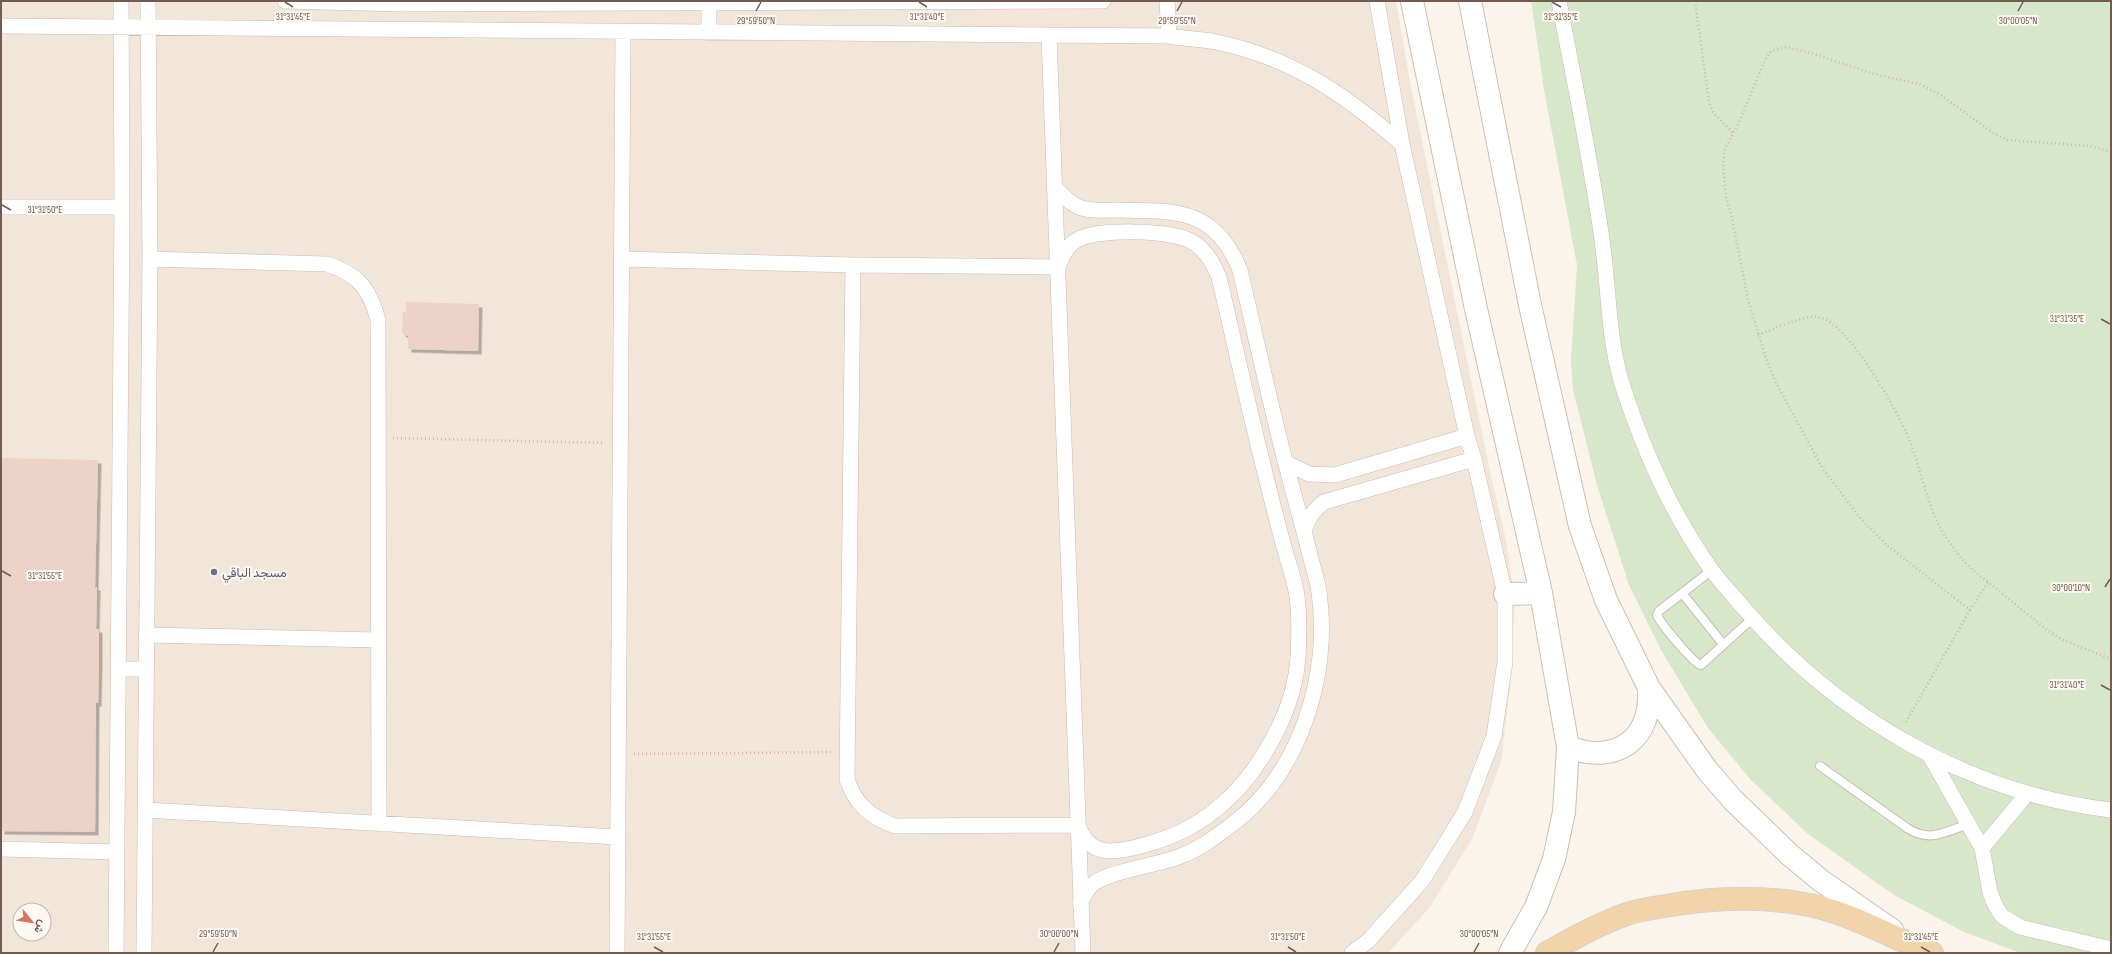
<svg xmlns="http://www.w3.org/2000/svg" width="2112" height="954" font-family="'Sofia Sans Condensed',Vazirmatn,sans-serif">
  <defs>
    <filter id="shadow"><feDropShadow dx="3.5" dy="3.5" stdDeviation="0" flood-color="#0004"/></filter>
  </defs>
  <rect width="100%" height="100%" fill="#fbf4eb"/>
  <path fill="#f2e6da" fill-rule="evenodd" d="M1 1H1396L1410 82 1491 477 1506 540 1515 601 1511 678 1501 762 1473 837 1430 907 1388 953H1ZM20 910H44V934H20Z"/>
  <path fill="#d7e7ca" d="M1531 1H2111V953H2021L1964 932 1894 895 1808 834 1751 780 1708 728 1661 650 1629 585 1597 485 1573 390 1571 361 1577 265 1544 90Z"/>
  <path fill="#edd3c5" filter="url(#shadow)" d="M406 302 479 304 478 351 408 349V336L402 333 403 312H406Z
    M1 458 98 460 95 587H97L96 629H99V660L98 703H96L95 832 1 831Z"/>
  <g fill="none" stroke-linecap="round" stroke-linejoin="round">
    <g stroke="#ccbcb1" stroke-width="10">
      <path id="lane" d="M1712 570 1659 611 1657 615C1660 623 1694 664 1701 665L1753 618
        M1682 593 1723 644
        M1820 766 1907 828C1930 843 1944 832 1969 824"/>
    </g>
    <g stroke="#ccbcb1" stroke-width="16">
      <path id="street" d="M285 1 401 4 1103 1
        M1167 1 1169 36
        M1559 1C1574 81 1591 160 1602 240 1609 288 1608 338 1622 384 1643 449 1671 513 1711 569 1720 582 1732 594 1742 606 1836 716 1967 793 2111 810
        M709 3V33
        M1 26 1169 36C1186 39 1204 39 1221 43 1296 60 1345 95 1402 144
        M1049 36 1083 953
        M1055 187C1061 194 1066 200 1075 205 1087 212 1101 210 1114 210 1174 211 1214 206 1240 270 1255 334 1269 398 1285 461 1293 492 1302 523 1310 555 1313 567 1317 579 1319 592 1331 675 1300 775 1230 826 1214 838 1199 849 1181 856 1159 865 1109 871 1093 884 1087 889 1084 896 1080 903
        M1 207H122
        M150 259 327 264C358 274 370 289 378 320L379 824
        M622 259 853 265 1058 267C1062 257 1067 245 1077 240 1098 228 1170 230 1191 241 1205 249 1213 262 1219 277 1234 341 1248 405 1264 469 1271 497 1278 526 1286 554 1290 568 1295 582 1297 596 1300 617 1299 638 1298 658 1295 703 1272 747 1245 781 1231 798 1211 815 1192 826 1174 837 1122 855 1102 850 1089 847 1082 836 1078 825L895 826C870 817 855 804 847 779L853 265
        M1285 462 1309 474 1335 475 1467 436
        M1304 531C1308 518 1313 511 1324 502L1474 459
        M146 635 378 640
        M118 669H146
        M1930 756 1982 848 1990 892 1995 905 2002 916 2020 927 2111 949
        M145 810 617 837
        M1982 848 2027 794
        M1 849 116 852
        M116 953 122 207 121 1
        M144 953 150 259 148 1
        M617 953 623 33
        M1352 953 1368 941 1422 881 1465 812 1494 736 1505 662V594L1474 459 1467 436 1402 144 1377 1"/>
    </g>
    <g stroke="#d0beb2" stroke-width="24">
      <path id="secondary" d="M1412 1 1476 309 1541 593 1568 747 1564 812 1554 859 1536 907 1510 953
        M1470 1 1530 305 1580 526 1606 600 1649 688 1707 770 1733 800 1790 855 1820 880 1892 930
        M1505 594 1541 593
        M1568 747C1616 765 1652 740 1649 688"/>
    </g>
    <g stroke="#d8d1ce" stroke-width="24">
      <path id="primary" d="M1547 953C1572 939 1597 925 1624 915 1637 910 1652 908 1665 906 1717 897 1771 895 1822 908 1860 918 1895 939 1932 953"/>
    </g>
    <path stroke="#d3b7a8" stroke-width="2.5" stroke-dasharray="1 3" stroke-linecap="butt" d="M1695 1 1709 102 1713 112 1733 133
      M2111 152 2090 146 2007 140 1992 132 1939 94 1919 84 1874 74 1811 53 1786 47 1771 51 1765 60 1740 120 1725 149 1723 164 1726 197 1732 218 1748 300 1766 358 1775 381 1823 469 1860 518 1888 546 1970 610 1988 582 2047 630 2063 640 2111 659
      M1758 335C1771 330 1806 314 1819 317 1848 322 1898 412 1909 439 1921 469 1926 502 1942 531 1954 551 1969 569 1988 582
      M393 438 605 443
      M1906 722 1970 610
      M634 754 833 752"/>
    <use href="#lane" stroke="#fff" stroke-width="8"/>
    <use href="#street" stroke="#fff" stroke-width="15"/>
    <use href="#secondary" stroke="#fff" stroke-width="22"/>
    <use href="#primary" stroke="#f2d4ab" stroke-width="22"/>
  </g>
  <path fill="none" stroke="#735b50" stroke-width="1.5" d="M285 2 293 7M919 2 927 7M1552 2 1561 7M756 11 761 2M1177 11 1182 2M2018 11 2023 2M2 205 11 210M2101 319 2110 324M2 571 11 576M2105 587 2110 579M2101 685 2110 690M654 947 663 952M1288 947 1296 952M1921 947 1930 952M213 952 218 943M1054 952 1059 943M1474 952 1479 943"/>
  <circle fill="#6b7280" stroke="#fdf8f1" stroke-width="1.5" cx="214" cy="572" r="4"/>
  <g text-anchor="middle" stroke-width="4" stroke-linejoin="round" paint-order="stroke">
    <g font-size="13" fill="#5b616d" stroke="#fdf8f1" text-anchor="start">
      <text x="222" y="577">مسجد الباقي</text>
    </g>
  </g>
  <g font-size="10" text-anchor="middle" fill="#735b50" stroke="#fdf8f1" stroke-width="4" stroke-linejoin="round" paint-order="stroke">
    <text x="293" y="20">31°31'45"E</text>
    <text x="927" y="20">31°31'40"E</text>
    <text x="1561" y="20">31°31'35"E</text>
    <text x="2018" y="24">30°00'05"N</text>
    <text x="756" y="24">29°59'50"N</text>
    <text x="1177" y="24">29°59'55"N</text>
    <text x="45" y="213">31°31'50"E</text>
    <text x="2067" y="322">31°31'35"E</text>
    <text x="45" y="579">31°31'55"E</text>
    <text x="2071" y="591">30°00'10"N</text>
    <text x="2067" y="688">31°31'40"E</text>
    <text x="218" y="937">29°59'50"N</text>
    <text x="1059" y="937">30°00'00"N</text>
    <text x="1479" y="937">30°00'05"N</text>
    <text x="654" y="940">31°31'55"E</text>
    <text x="1288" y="940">31°31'50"E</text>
    <text x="1921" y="940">31°31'45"E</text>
  </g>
  <rect width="2112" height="954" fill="none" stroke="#735b50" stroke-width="4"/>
  <g transform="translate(32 922) rotate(120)"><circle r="19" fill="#fdf8f1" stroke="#c6b9b1"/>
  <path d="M0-3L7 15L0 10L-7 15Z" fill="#d7745d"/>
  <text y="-6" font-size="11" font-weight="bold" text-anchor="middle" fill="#735b50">ش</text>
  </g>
</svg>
